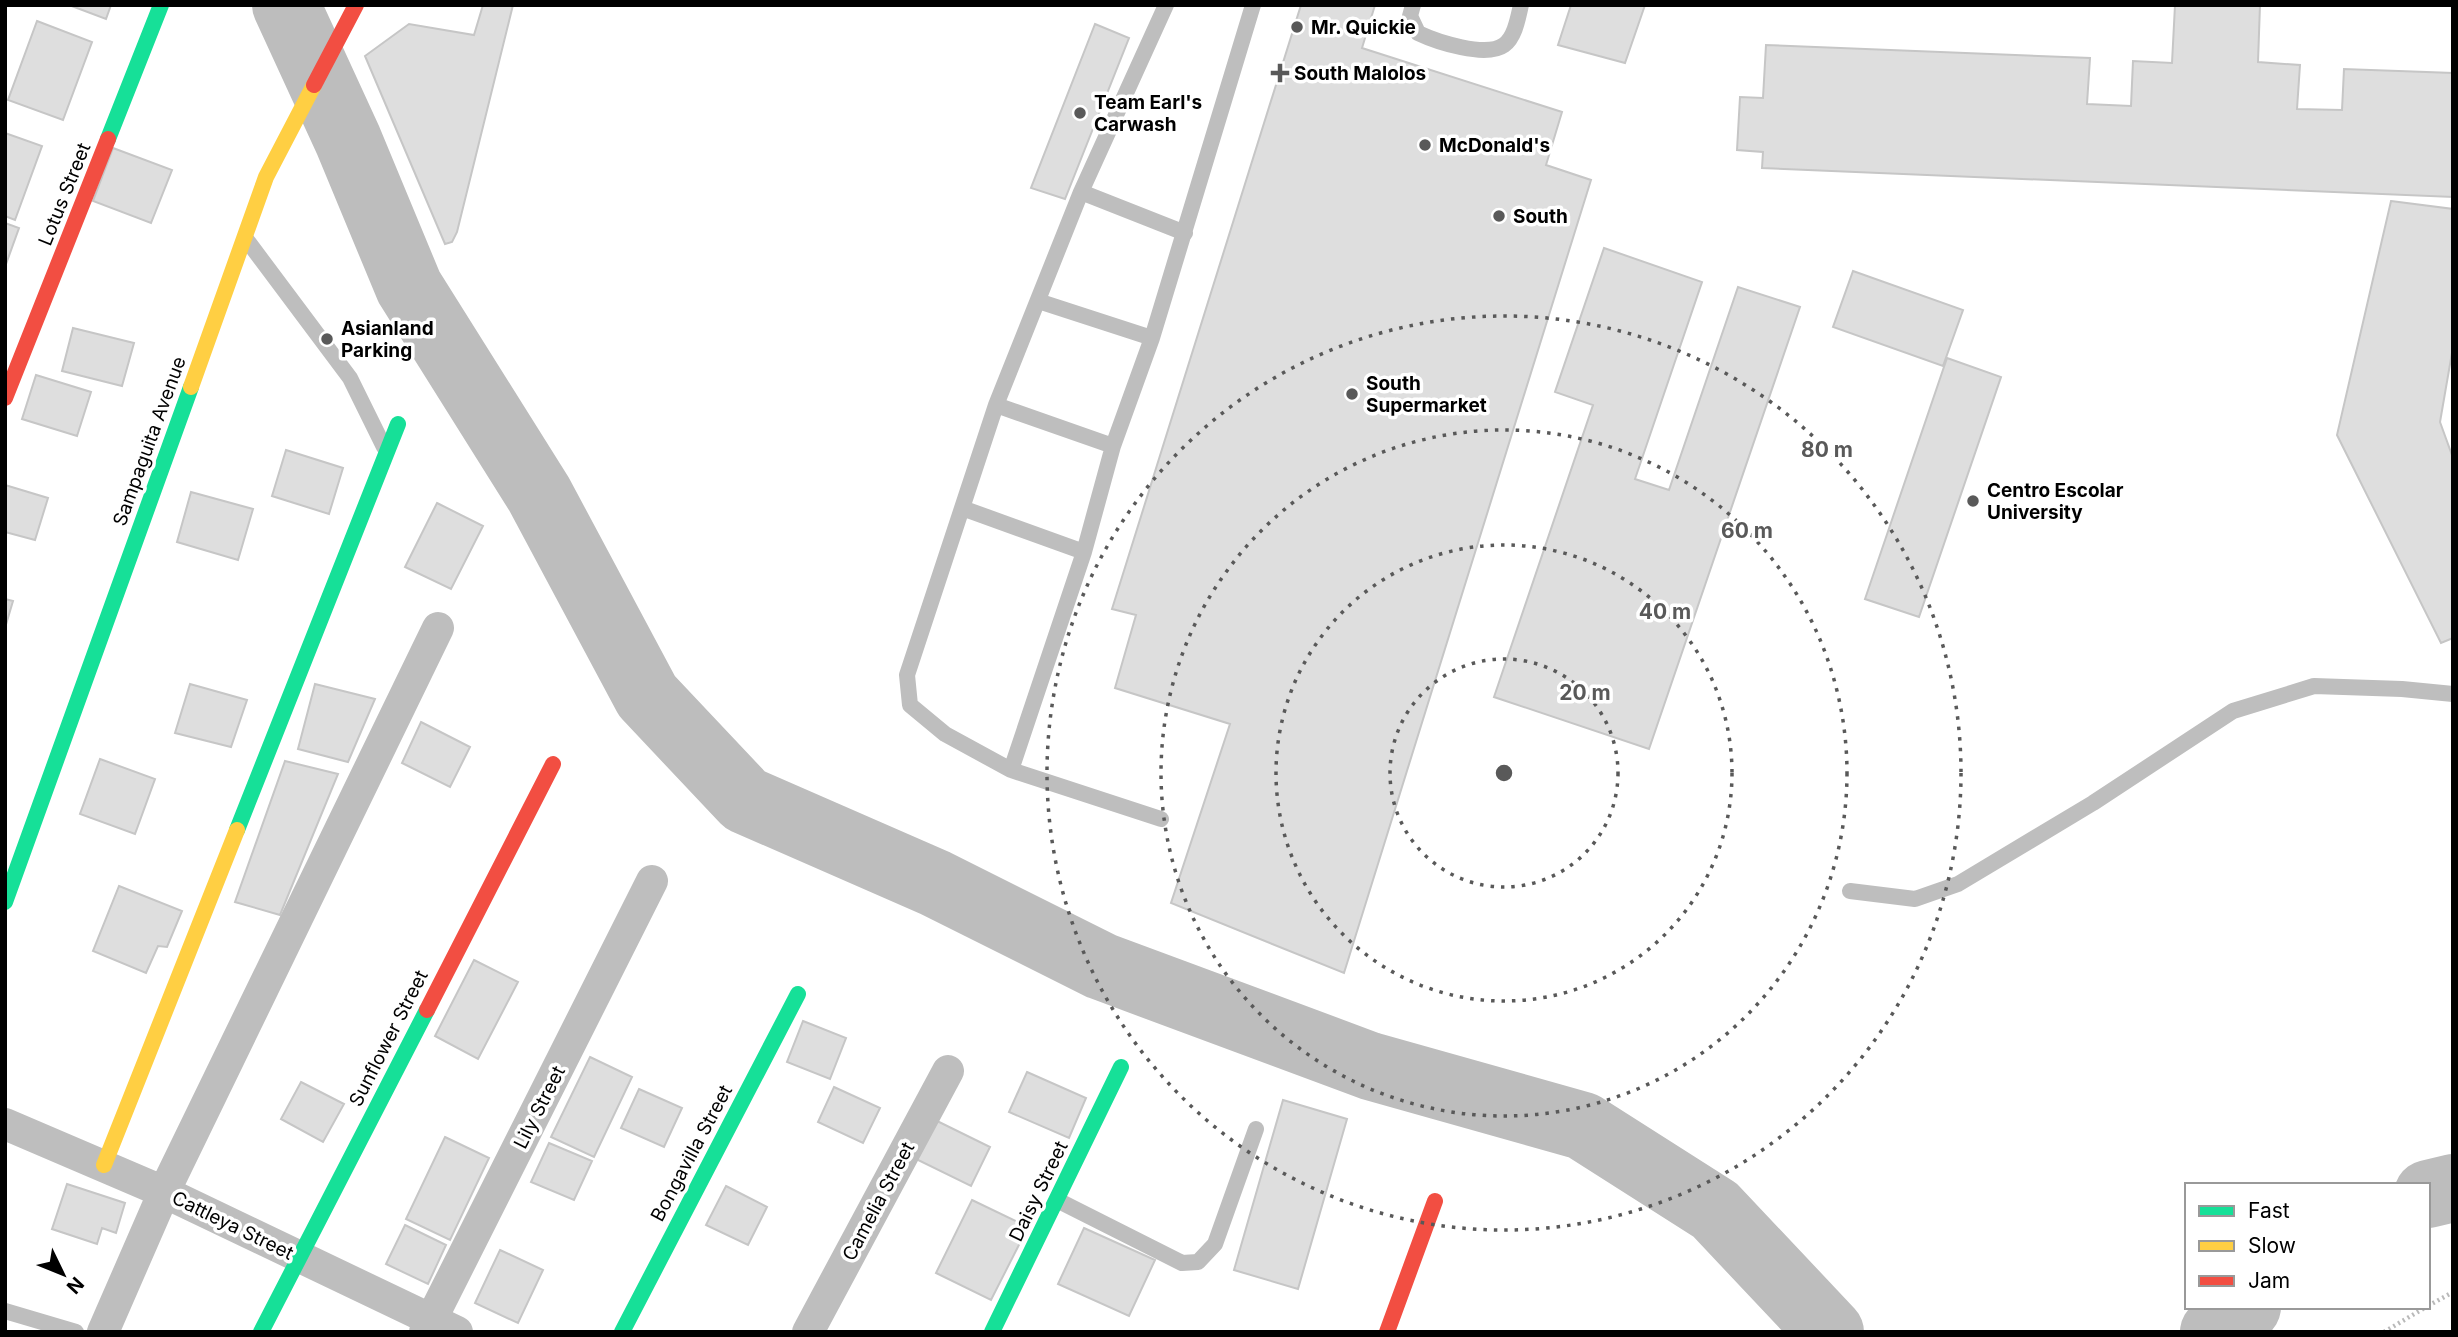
<svg xmlns="http://www.w3.org/2000/svg" width="2458" height="1337" font-family="Inter,sans-serif">
  <rect width="100%" height="100%" fill="#fff"/>
  <g fill="none" stroke-linecap="round" stroke-linejoin="round">
    <path stroke="#bdbdbd" stroke-width="68" d="M286 5 348 140 409 287 539 494 647 696 745 800 935 883 1101 966 1370 1066 1583 1126 1715 1210 1830 1332
      M2428 1194 2453 1188
      M2214 1332 2247 1307"/>
  </g>
  <path fill="#dedede" stroke="#c6c6c6" stroke-width="2" d="M69 5H111L106 19Z
    M483 5H513L457 232 452 242 445 244 365 56 409 24 474 35Z
    M1301 5H1375L1362 48 1562 112 1546 165 1591 180 1344 973 1171 903 1230 724 1115 688 1136 615 1112 609Z
    M1571 5H1645L1625 63 1558 45Z
    M2175 5H2260L2258 62 2300 65 2297 109 2342 110 2344 69 2453 73V197L1762 168 1763 152 1737 150 1740 97 1763 98 1766 45 2090 58 2087 104 2131 106 2133 61 2172 63Z
    M37 21 92 42 63 120 8 100Z
    M1095 24 1129 38 1065 199 1031 188Z
    M5 133 42 146 15 220 5 216Z
    M113 148 172 170 151 223 93 201Z
    M2391 201 2453 209V347L2440 422 2453 458V638L2441 643 2337 435Z
    M5 223 19 228 5 267Z
    M1604 248 1702 282 1635 479 1669 490 1738 287 1800 307 1649 749 1494 697 1593 405 1555 392Z
    M1853 271 1963 310 1943 366 1833 327Z
    M73 328 134 343 122 386 62 371Z
    M1947 358 2001 377 1919 617 1865 599Z
    M36 375 91 392 77 436 22 419Z
    M286 450 343 468 329 514 272 496Z
    M5 485 48 498 35 540 5 532Z
    M191 492 253 509 238 560 177 542Z
    M437 503 483 526 451 589 405 567Z
    M5 599 13 601 5 628Z
    M190 684 247 700 231 747 175 733Z
    M315 684 375 699 348 762 298 749Z
    M421 722 470 747 450 787 402 763Z
    M100 759 155 779 135 834 80 814Z
    M285 761 338 774 280 915 235 902Z
    M119 886 182 911 167 947 158 946 146 973 93 951Z
    M474 960 518 982 478 1059 435 1036Z
    M803 1021 846 1038 830 1079 787 1062Z
    M590 1057 632 1077 594 1157 551 1137Z
    M1027 1072 1086 1098 1069 1138 1009 1112Z
    M301 1082 344 1104 323 1142 281 1119Z
    M834 1087 880 1108 863 1143 818 1122Z
    M639 1089 682 1108 664 1147 621 1128Z
    M1283 1100 1347 1119 1298 1289 1234 1270Z
    M933 1119 990 1147 971 1186 914 1158Z
    M445 1137 489 1158 450 1240 406 1219Z
    M549 1143 592 1161 574 1200 531 1182Z
    M67 1184 125 1203 116 1233 102 1228 97 1244 52 1229Z
    M726 1186 767 1207 748 1245 706 1225Z
    M972 1200 1028 1227 991 1300 936 1273Z
    M405 1225 446 1245 428 1284 386 1264Z
    M1084 1228 1155 1260 1129 1316 1058 1284Z
    M500 1250 543 1270 518 1323 475 1303Z"/>
  <g fill="none" stroke-linecap="round" stroke-linejoin="round">
    <path stroke="#b9b9b9" stroke-width="4.5" stroke-dasharray="2 3.5" stroke-linecap="butt" d="M2428 1306 2453 1292
      M2384 1332 2426 1307"/>
    <path stroke="#bebebe" stroke-width="16" d="M1413 5 1410 16 1418 33C1437 42 1486 58 1504 45 1515 37 1518 18 1521 5
      M1081 192 1185 233
      M246 239 350 378 384 447
      M1038 301 1152 338
      M996 405 1113 446
      M962 508 1084 552
      M1011 770 1084 552 1113 446 1152 338 1253 5
      M1161 819 1011 770 945 734 910 705 907 675 996 405 1081 192 1166 5
      M1850 891 1915 899 1958 884 2093 803 2233 711 2314 686 2402 689 2453 694
      M1057 1200 1182 1263 1198 1262 1215 1244 1256 1129
      M5 1311 76 1332"/>
    <path stroke="#bebebe" stroke-width="32" d="M5 1124 164 1192 457 1332
      M103 1332 164 1192 438 628
      M425 1332 652 881
      M808 1332 948 1071"/>
    <path stroke="#16e098" stroke-width="16" d="M108 139 161 5
      M237 830 398 424
      M5 902 191 387
      M261 1332 427 1010
      M622 1332 798 994
      M992 1332 1121 1067"/>
    <path stroke="#ffcf43" stroke-width="16" d="M191 387 266 177 314 85
      M104 1165 237 830"/>
    <path stroke="#f24e42" stroke-width="16" d="M314 85 356 5
      M5 398 108 139
      M427 1010 553 764
      M1387 1332 1435 1201"/>
  </g>
  <g fill="none" stroke="#595959" stroke-width="3.5" stroke-dasharray="3.5 7">
    <circle cx="1504" cy="773" r="114"/>
    <circle cx="1504" cy="773" r="228"/>
    <circle cx="1504" cy="773" r="343"/>
    <circle cx="1504" cy="773" r="457"/>
  </g>
  <g fill="#595959" stroke="#fff" stroke-width="2.5">
    <circle cx="1297" cy="27" r="7"/>
    <path d="M1276.5 62.5h7v7h7v7h-7v7h-7v-7h-7v-7h7z"/>
    <circle cx="1080" cy="113" r="7"/>
    <circle cx="1425" cy="145" r="7"/>
    <circle cx="1499" cy="216" r="7"/>
    <circle cx="327" cy="339" r="7"/>
    <circle cx="1352" cy="394" r="7"/>
    <circle cx="1973" cy="501" r="7"/>
  </g>
  <g text-anchor="middle" stroke-width="7" stroke-linejoin="round" paint-order="stroke">
    <g font-size="19" font-weight="bold" fill="#000" stroke="#fff" text-anchor="start">
      <text x="1311" y="34">Mr. Quickie</text>
      <text x="1294" y="80">South Malolos</text>
      <text x="1094" y="109">Team Earl's<tspan x="1094" dy="22">Carwash</tspan></text>
      <text x="1439" y="152">McDonald's</text>
      <text x="1513" y="223">South</text>
      <text x="341" y="335">Asianland<tspan x="341" dy="22">Parking</tspan></text>
      <text x="1366" y="390">South<tspan x="1366" dy="22">Supermarket</tspan></text>
      <text x="1987" y="497">Centro Escolar<tspan x="1987" dy="22">University</tspan></text>
    </g>
    <g font-size="19" fill="#000" stroke="#fff">
      <text transform="translate(64 194) rotate(-68)" y="7">Lotus Street</text>
      <text transform="translate(149 441) rotate(-70)" y="7">Sampaguita Avenue</text>
      <text transform="translate(388 1038) rotate(-63)" y="7">Sunflower Street</text>
      <text transform="translate(539 1107) rotate(-63)" y="7">Lily Street</text>
      <text transform="translate(691 1153) rotate(-62)" y="7">Bongavilla Street</text>
      <text transform="translate(1038 1191) rotate(-64)" y="7">Daisy Street</text>
      <text transform="translate(878 1201) rotate(-62)" y="7">Camelia Street</text>
      <text transform="translate(233 1225) rotate(26)" y="7">Cattleya Street</text>
    </g>
  </g>
  <circle cx="1504" cy="773" r="10" fill="#595959" stroke="#fff" stroke-width="3.5"/>
  <g font-size="21" text-anchor="middle" font-weight="bold" fill="#595959" stroke="#fff" stroke-width="7" stroke-linejoin="round" paint-order="stroke">
    <text x="1827" y="457">80 m</text>
    <text x="1747" y="538">60 m</text>
    <text x="1665" y="619">40 m</text>
    <text x="1585" y="700">20 m</text>
  </g>
  <rect width="2458" height="1337" fill="none" stroke="#000000" stroke-width="14"/>
  <rect x="2185" y="1183" width="245" height="126" fill="#ffffff" stroke="#999999" stroke-width="2"/>
  <rect x="2199" y="1206" width="35" height="10" fill="#16e098" stroke="#999999" stroke-width="2"/>
  <text x="2248" y="1218" font-size="21" fill="#000000">Fast</text>
  <rect x="2199" y="1241" width="35" height="10" fill="#ffcf43" stroke="#999999" stroke-width="2"/>
  <text x="2248" y="1253" font-size="21" fill="#000000">Slow</text>
  <rect x="2199" y="1276" width="35" height="10" fill="#f24e42" stroke="#999999" stroke-width="2"/>
  <text x="2248" y="1288" font-size="21" fill="#000000">Jam</text>
  <g transform="translate(63 1274) rotate(133)" stroke="#ffffff" stroke-width="5" paint-order="stroke">
  <path d="M0-5L12 26L0 18L-12 26Z" fill="#000000"/>
  <text y="-10" font-size="19" font-weight="bold" text-anchor="middle" fill="#000000">N</text>
  </g>
</svg>
